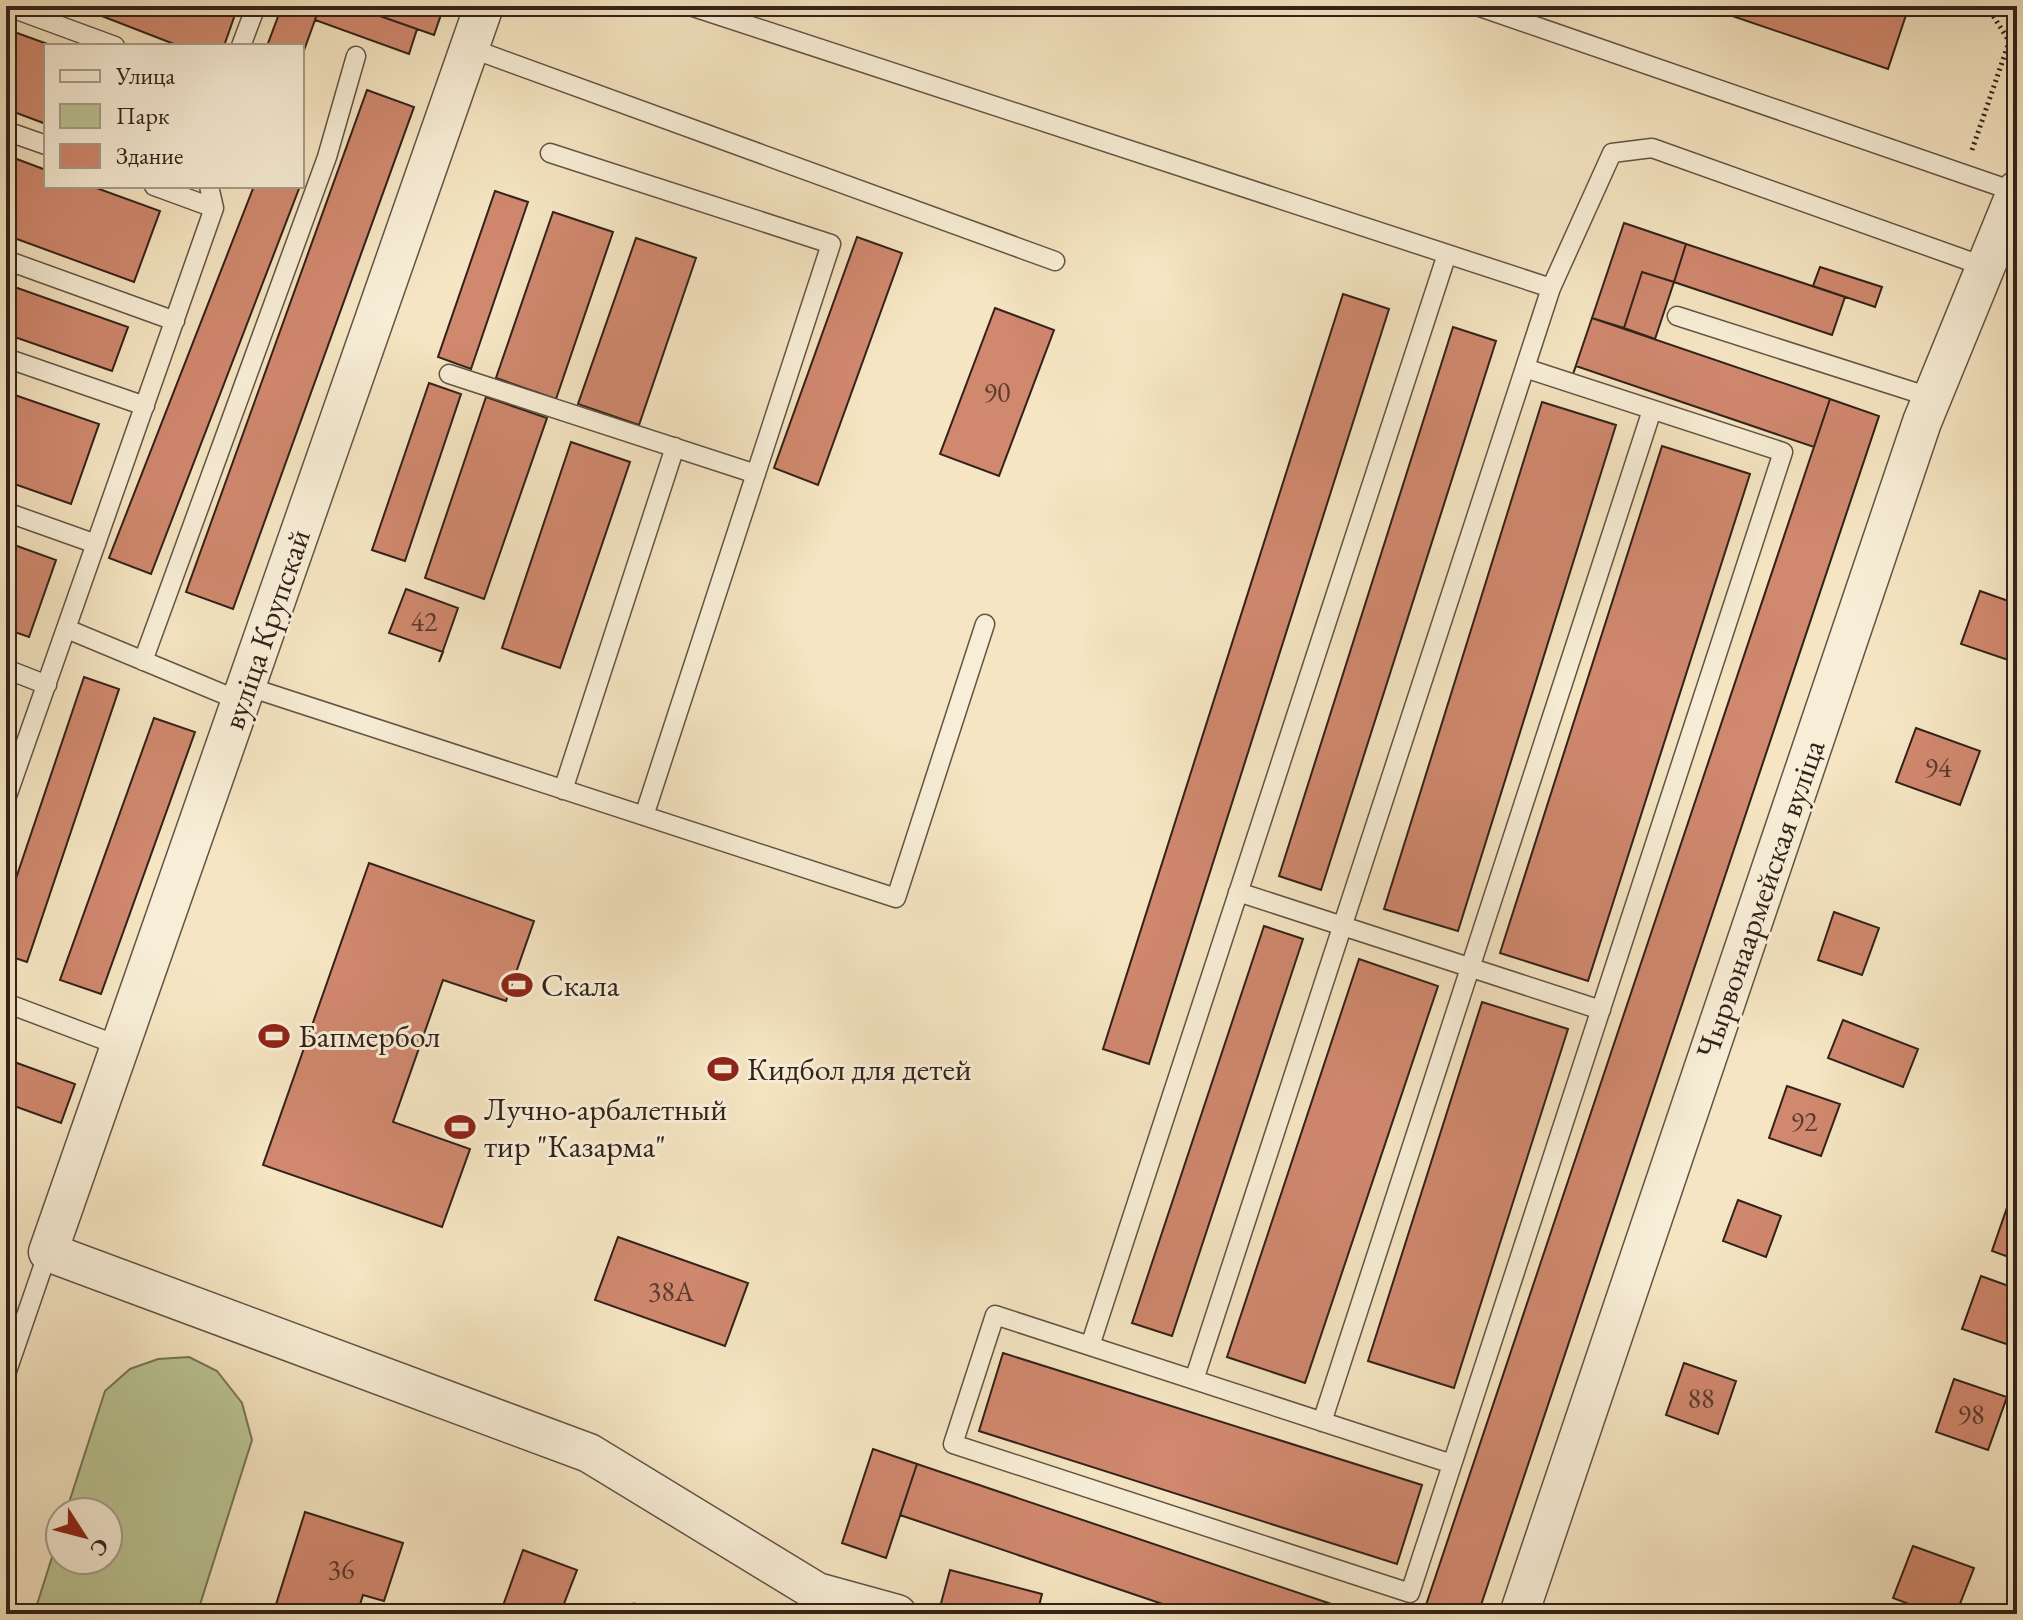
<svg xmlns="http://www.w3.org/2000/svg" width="2023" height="1620" font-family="'EB Garamond',serif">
  <rect width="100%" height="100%" fill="#f5e5c2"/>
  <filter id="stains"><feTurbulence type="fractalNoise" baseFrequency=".0025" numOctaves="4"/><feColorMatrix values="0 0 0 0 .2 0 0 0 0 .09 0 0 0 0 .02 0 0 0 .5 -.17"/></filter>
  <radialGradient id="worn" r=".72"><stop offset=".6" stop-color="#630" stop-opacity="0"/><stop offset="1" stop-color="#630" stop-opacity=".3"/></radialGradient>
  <path fill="#bbc594" stroke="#767458" stroke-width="2" d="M189 1357 217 1371 242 1403 252 1440 197 1614H34L60 1532V1560H108V1512H66L105 1391 130 1369 158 1359Z"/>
  <path fill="#d0886e" stroke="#32221b" stroke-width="2" d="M76 6H238L224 46H179Z
    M282 6H320L302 56V46H267Z
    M320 6H383L380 16 417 29 409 54 315 20Z
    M383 6H444L434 35 380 16Z
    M1703 6H1909L1888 69Z
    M6 29 53 46H46V124L6 109Z
    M367 90 414 107 233 609 186 592Z
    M6 155 46 170V186H91L160 211 134 282 6 235Z
    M254 186H300L151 574 109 558Z
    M495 191 528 202 471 369 438 357Z
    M553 212 613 232 556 399 496 378Z
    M1624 223 1686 244 1674 282 1642 272 1624 328 1592 318Z
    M857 237 902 253 818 485 774 468Z
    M636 238 696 258 639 425 578 404Z
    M1686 244 1845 297 1832 335 1674 282Z
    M1820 267 1882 287 1875 307 1813 286Z
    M1642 272 1674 282 1655 339 1624 328Z
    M6 284 128 327 112 371 6 334Z
    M1343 294 1389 309 1149 1064 1103 1049Z
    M995 308 1054 330 999 476 940 454Z
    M1592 318 1830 399 1814 447 1576 366 1573 374Z
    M1453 327 1496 341 1321 890 1279 876Z
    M429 383 461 394 405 561 372 550Z
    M6 392 99 424 71 504 6 481Z
    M486 397 547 418 484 599 425 578Z
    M1830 399 1879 416 1478 1614H1423Z
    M1542 402 1616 425 1458 931 1384 909Z
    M571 442 630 462 560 668 502 648Z
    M1662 446 1750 474 1588 981 1500 953Z
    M6 542 56 560 29 637 6 629Z
    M406 589 458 608 439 662 443 652 389 633Z
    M1980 591 2017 604V653L2014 662 1961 644Z
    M84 677 119 689 27 962 6 955V908Z
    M154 718 195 732 101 994 60 980Z
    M1916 728 1980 751 1960 805 1896 782Z
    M369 863 534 921 506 1001 443 980 393 1122 470 1149 442 1227 263 1165Z
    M1834 912 1879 928 1862 975 1818 960Z
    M1264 926 1303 939 1172 1336 1132 1323Z
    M1359 959 1438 986 1305 1383 1227 1357Z
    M1482 1002 1568 1029 1454 1388 1368 1361Z
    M1843 1020 1918 1049 1903 1087 1828 1058Z
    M6 1059 75 1084 61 1123 6 1103Z
    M1787 1086 1840 1104 1821 1156 1769 1138Z
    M2010 1199 2017 1201V1260L1992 1251Z
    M1738 1200 1781 1216 1766 1257 1723 1241Z
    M618 1237 748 1283 725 1346 595 1300Z
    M1981 1276 2017 1289V1341L2015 1347 1962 1329Z
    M1003 1353 1422 1485 1397 1564 979 1431Z
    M1684 1363 1736 1381 1718 1434 1666 1415Z
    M1954 1379 2007 1397 1988 1450 1936 1432Z
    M873 1449 917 1464 886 1558 842 1543Z
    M917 1464 1361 1614H1192L900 1515Z
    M305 1512 403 1543 384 1601 363 1595 357 1614H273Z
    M1913 1546 1974 1568 1956 1614H1935L1893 1598Z
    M523 1550 577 1570 560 1614H500Z
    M950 1570 1042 1594 1037 1614H967L940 1607Z"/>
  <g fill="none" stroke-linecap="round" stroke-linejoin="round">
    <g stroke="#635345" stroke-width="21">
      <path id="lane" d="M6 6 115 46
        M690 6 1551 288
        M1477 6 2016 192
        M241 46 256 6
        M470 48 1055 261
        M6 131 46 145
        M550 153 831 244 644 816
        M154 186 214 208
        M6 260 175 321
        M1677 316 1933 398
        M6 358 145 406
        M449 374 756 474
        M6 512 96 544
        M67 629 240 701
        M143 661 327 157 356 56
        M6 669 47 685
        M246 686 896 898 985 624
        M563 790 675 447
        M6 799 214 208 209 186
        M1238 892 1601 1010
        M6 1003 120 1046
        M1090 1346 1447 254
        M6 1374 48 1252
        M1194 1380 1551 288 1612 153 1652 148 1986 267
        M1322 1422 1652 410
        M1452 1464 995 1315 953 1444 1410 1593 1783 452 1525 368
        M633 1614 634 1613"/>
    </g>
    <g stroke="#635345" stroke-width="41">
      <path id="street" d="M484 6 48 1252 589 1453 817 1592 897 1614
        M1519 1614 1922 422 2017 190"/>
    </g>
    <path stroke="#32221b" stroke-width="5" stroke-dasharray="2 4" stroke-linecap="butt" d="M1987 6 2009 41 2017 44
      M1972 150 2017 19"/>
    <use href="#lane" stroke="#f8eed7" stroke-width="18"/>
    <use href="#street" stroke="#f8eed7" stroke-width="38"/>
  </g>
  <defs>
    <g id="stadium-bare" transform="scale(2.4)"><path d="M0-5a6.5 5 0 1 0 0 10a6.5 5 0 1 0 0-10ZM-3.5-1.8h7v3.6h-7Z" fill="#8f2418" stroke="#f8eed7" stroke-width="2.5" paint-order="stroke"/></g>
  </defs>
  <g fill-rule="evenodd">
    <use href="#stadium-bare" x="517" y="985"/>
    <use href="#stadium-bare" x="274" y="1036"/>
    <use href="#stadium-bare" x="723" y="1069"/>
    <use href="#stadium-bare" x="460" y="1127"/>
  </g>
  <g text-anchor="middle" stroke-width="6" stroke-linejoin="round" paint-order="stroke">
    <g font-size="28" fill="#5a3c30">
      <text x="997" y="402">90</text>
      <text x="424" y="631">42</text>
      <text x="1938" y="777">94</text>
      <text x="1804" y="1131">92</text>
      <text x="671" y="1301">38А</text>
      <text x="1701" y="1408">88</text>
      <text x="1971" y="1424">98</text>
      <text x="341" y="1579">36</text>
    </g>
    <g font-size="32" fill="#32221b" stroke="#f8eed7">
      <text transform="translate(266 629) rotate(-71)" y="11">вуліца Крупскай</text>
      <text transform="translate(1760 899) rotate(-71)" y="11">Чырвонаармейская вуліца</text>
    </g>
    <g font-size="32" fill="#32221b" stroke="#f8eed7" text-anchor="start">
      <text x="541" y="996">Скала</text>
      <text x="298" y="1047">Бапмербол</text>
      <text x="747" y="1080">Кидбол для детей</text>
      <text x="484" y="1120">Лучно-арбалетный<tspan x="484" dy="37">тир "Казарма"</tspan></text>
    </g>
  </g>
  <rect width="2023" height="1620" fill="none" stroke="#f5e5c2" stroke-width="32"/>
  <rect x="8" y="8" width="2007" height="1604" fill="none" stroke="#32221b" stroke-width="4"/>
  <rect x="16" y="16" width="1991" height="1588" fill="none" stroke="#32221b" stroke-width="2"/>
  <rect x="44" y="44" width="260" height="144" fill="#f8eed7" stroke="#a99c8c" stroke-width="2"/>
  <rect x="60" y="70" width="40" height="12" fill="#f8eed7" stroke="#a99c8c" stroke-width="2"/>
  <text x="116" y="84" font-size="24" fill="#32221b">Улица</text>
  <rect x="60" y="104" width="40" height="24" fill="#bbc594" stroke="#a99c8c" stroke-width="2"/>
  <text x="116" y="124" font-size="24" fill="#32221b">Парк</text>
  <rect x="60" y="144" width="40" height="24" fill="#d0886e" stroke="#a99c8c" stroke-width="2"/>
  <text x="116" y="164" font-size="24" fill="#32221b">Здание</text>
  <g transform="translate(84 1536) rotate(126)"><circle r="38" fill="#f8eed7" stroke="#a99c8c" stroke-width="2"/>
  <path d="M0-6L14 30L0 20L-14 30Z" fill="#8f2418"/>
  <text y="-12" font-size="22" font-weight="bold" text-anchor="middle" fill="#32221b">С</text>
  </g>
  <rect width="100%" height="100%" filter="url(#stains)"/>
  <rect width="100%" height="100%" fill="url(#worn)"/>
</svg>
